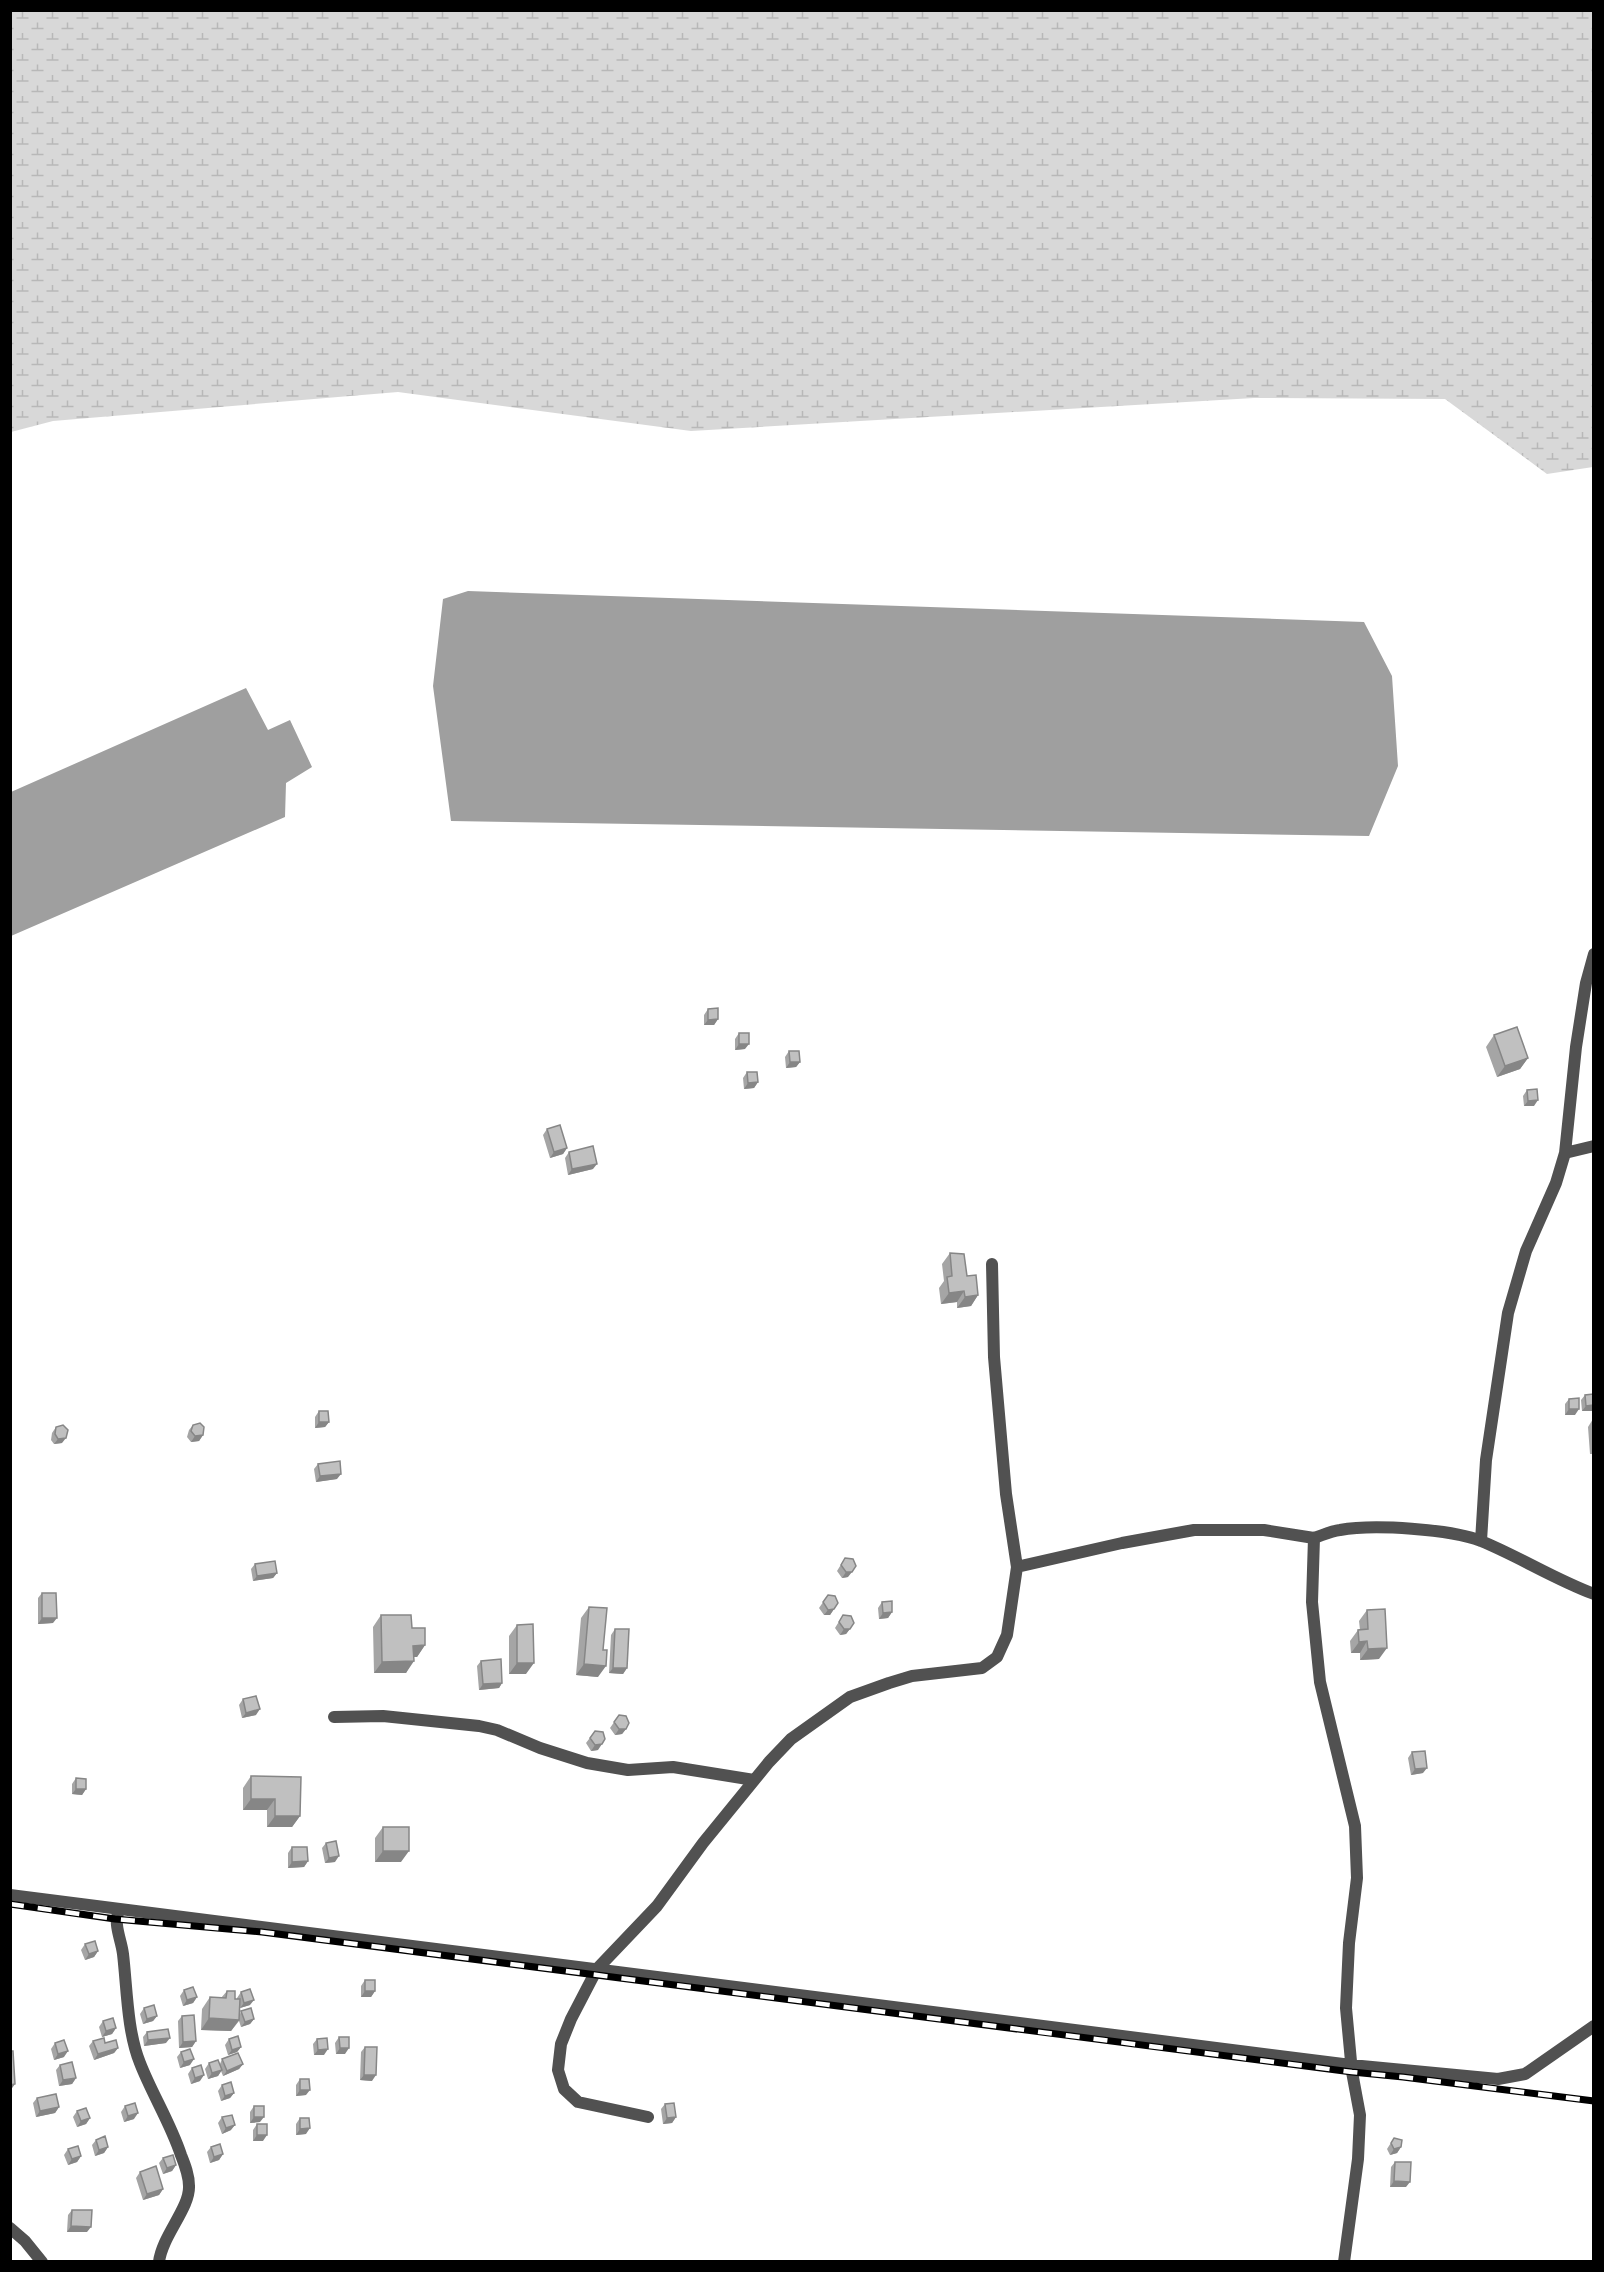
<svg xmlns="http://www.w3.org/2000/svg" width="1604" height="2272" font-family="Roboto,sans-serif">
  <defs>
    <pattern id="wetland-marsh" width="20" height="14" patternUnits="userSpaceOnUse" patternTransform="scale(1.5)"><rect width="20" height="14" fill="#d8d8d8"/><path d="M1 5h8M5 5V1M11 12h8M15 12V8" fill="none" stroke="#b8b8b8"/></pattern>
  </defs>
  <rect width="100%" height="100%" fill="#fff"/>
  <path fill="url(#wetland-marsh)" d="M11 10 1593 11V467L1547 474 1445 399 1254 398 691 431 398 392 53 421 11 432Z"/>
  <path fill="#9f9f9f" d="M468 591 1364 622 1392 676 1398 766 1369 836 451 821 433 686 443 599Z
    M246 688 268 730 290 720 312 767 286 783 285 817 11 936V792Z"/>
  <g fill="none" stroke-linecap="round" stroke-linejoin="round">
    <path stroke="#515151" stroke-width="12" d="M1565 1153 1594 1146
      M1481 1541 1486 1460 1508 1313 1526 1251 1556 1183 1565 1153 1576 1047 1586 983 1594 954
      M1017 1567 1122 1543 1194 1530H1264L1314 1538
      M334 1717 383 1716 479 1726 497 1730 540 1748 587 1763 628 1770 673 1767 754 1780
      M10 1895 1351 2065 1498 2079 1525 2074 1594 2026
      M119 1910C113 1925 121 1938 123 1954 127 1988 127 2031 140 2063 152 2094 170 2122 181 2155 185 2165 189 2175 189 2186 190 2208 162 2236 159 2262
      M648 2117 578 2102 564 2089 558 2070 561 2044 571 2019 597 1969 657 1906 703 1843 769 1762 791 1739 850 1697 889 1683 912 1676 982 1668 997 1657 1007 1635 1017 1567 1006 1494 994 1357 992 1264
      M10 2228 25 2241 42 2262
      M1344 2262 1358 2159 1360 2115 1352 2072 1346 2008 1349 1943 1357 1878 1355 1826 1320 1682 1312 1602 1314 1538C1323 1535 1331 1531 1340 1530 1373 1524 1451 1529 1481 1541 1520 1557 1554 1579 1594 1594"/>
    <g stroke="#000" stroke-width="7">
      <path id="rail" d="M10 1904 115 1919 262 1932 1352 2072 1403 2077 1594 2101"/>
    </g>
    <use href="#rail" stroke="#fff" stroke-width="4.5" stroke-dasharray="14" stroke-linecap="butt"/>
  </g>
  <path fill="#a5a5a5" d="M708 1009 718 1019 714 1025H704V1015Z
    M739 1033 745 1049 735 1050V1039Z
    M1494 1035 1528 1058 1520 1069 1497 1077 1486 1047Z
    M789 1051 800 1062 796 1067 786 1068 785 1057Z
    M747 1072 758 1082 754 1088 744 1089 743 1078Z
    M1527 1090 1534 1106H1524L1523 1096Z
    M547 1129 567 1148 563 1154 550 1158 543 1135Z
    M569 1152 593 1169 568 1175 565 1158Z
    M950 1253 967 1276 978 1295 971 1306 957 1308V1302L941 1304 939 1288 944 1281 942 1264Z
    M1585 1395 1592 1411H1582L1581 1400Z
    M1569 1399 1575 1415H1565V1404Z
    M319 1411 329 1422 325 1427 315 1428V1417Z
    M1593 1419V1454H1590L1588 1427Z
    M193 1425 203 1435 199 1441 191 1442 187 1437 189 1430Z
    M56 1427 62 1443 54 1444 51 1440 52 1433Z
    M318 1464 337 1479 316 1482 314 1469Z
    M845 1558 848 1577 842 1578 837 1571Z
    M255 1564 277 1573 273 1578 253 1581 251 1569Z
    M42 1593 53 1623 38 1624V1598Z
    M828 1595 838 1603 830 1615H824L819 1608Z
    M882 1602 892 1612 888 1618 879 1619 878 1608Z
    M589 1607 598 1677 576 1675 581 1618Z
    M1367 1610 1379 1659 1360 1660V1653H1351L1350 1641 1358 1630H1360L1359 1621Z
    M381 1615 412 1628 425 1645 417 1657H414L406 1673H374L373 1627Z
    M843 1615 854 1623 846 1634 840 1635 835 1628Z
    M517 1625 526 1674H509V1636Z
    M615 1629 627 1668 623 1674 609 1673 611 1635Z
    M481 1661 502 1683 499 1688 479 1690 477 1666Z
    M243 1699 256 1715 242 1718 239 1705Z
    M619 1715 626 1729 622 1734 615 1735 610 1728Z
    M595 1731 598 1750 591 1751 586 1743Z
    M1412 1752 1423 1773 1411 1775 1408 1758Z
    M251 1776 300 1816 292 1827H267V1810H243V1788Z
    M76 1778 86 1789 82 1795 72 1794V1784Z
    M383 1827 401 1862H375V1838Z
    M326 1843 335 1862 325 1863 322 1848Z
    M292 1847 308 1861 304 1867 288 1868V1853Z
    M85 1944 98 1951 94 1957 85 1960 81 1950Z
    M365 1980 375 1991 371 1997H361V1986Z
    M184 1990 197 1997 193 2003 183 2006 180 1996Z
    M227 1991 235 1999H237V1998L241 1992 250 2005 240 2008V2014L241 2011 254 2019 250 2024 241 2027 239 2021 231 2031 201 2030 202 2009 210 1997 221 1998Z
    M144 2008 157 2016 153 2021 143 2024 140 2014Z
    M182 2016 196 2041 192 2047 179 2048 178 2021Z
    M103 2021 116 2028 112 2034 102 2037 99 2027Z
    M147 2032 166 2043 144 2046 143 2037Z
    M339 2037 345 2054H336L335 2043Z
    M229 2039 241 2047 237 2052 228 2055 225 2045Z
    M317 2039 324 2055H314L313 2044Z
    M93 2041 105 2043 118 2048 114 2053 94 2060 89 2046Z
    M55 2043 64 2057 54 2060 51 2049Z
    M365 2047 372 2081 360 2080 361 2052Z
    M181 2052 190 2065 180 2068 177 2057Z
    M222 2059 243 2064 239 2069 223 2076 221 2071 218 2076 208 2079 205 2069 209 2063 220 2064Z
    M60 2065 76 2078 72 2084 59 2086 56 2070Z
    M192 2068 200 2081 191 2084 188 2074Z
    M300 2079 306 2095 296 2096V2085Z
    M222 2085 234 2093 230 2098 221 2101 218 2091Z
    M37 2098 59 2107 55 2113 36 2117 33 2103Z
    M665 2104 676 2117 672 2123 663 2124 661 2109Z
    M125 2106 134 2119 124 2122 121 2112Z
    M254 2106 260 2122 250 2123V2112Z
    M77 2111 90 2118 86 2124 77 2127 73 2117Z
    M222 2117 231 2130 222 2134 218 2123Z
    M300 2118 306 2134 296 2135V2124Z
    M257 2124 263 2141H253V2130Z
    M1394 2138 1401 2147 1397 2153 1390 2155 1387 2149Z
    M96 2140 108 2147 104 2153 95 2156 92 2145Z
    M211 2147 223 2154 219 2160 210 2163 207 2152Z
    M68 2149 81 2156 77 2162 68 2165 64 2155Z
    M163 2158 176 2165 172 2171 163 2174 159 2163Z
    M1395 2162 1406 2187H1390L1391 2167Z
    M140 2172 163 2189 159 2195 143 2200 136 2178Z
    M72 2210 87 2232H67L68 2215Z"/>
  <path fill="#868686" d="M718 1019 714 1025H704L708 1020Z
    M739 1044H749L745 1049 735 1050Z
    M1528 1058 1520 1069 1497 1077 1505 1066Z
    M790 1062H800L796 1067 786 1068Z
    M758 1082 754 1088 744 1089 748 1083Z
    M1538 1100 1534 1106H1524L1528 1101Z
    M567 1148 563 1154 550 1158 554 1152Z
    M597 1164 593 1169 568 1175 572 1169Z
    M964 1291 957 1302 941 1304 949 1293Z
    M978 1295 971 1306 957 1308 965 1297Z
    M1593 1405V1408L1592 1411H1582L1586 1406Z
    M1569 1409H1579L1575 1415H1565Z
    M319 1422H329L325 1427 315 1428Z
    M203 1435 199 1441 191 1442 195 1436Z
    M66 1438 62 1443 54 1444 58 1439Z
    M341 1474 337 1479 316 1482 320 1476Z
    M846 1572H852L848 1577 842 1578Z
    M277 1573 273 1578 253 1581 257 1576Z
    M834 1609 830 1615H824L828 1610Z
    M892 1612 888 1618 879 1619 883 1613Z
    M42 1618H57L53 1623 38 1624Z
    M844 1629H850L846 1634 840 1635Z
    M1367 1641 1360 1653H1351L1359 1642Z
    M425 1645 417 1657H405L413 1646Z
    M1387 1648 1379 1659 1360 1660 1368 1649Z
    M414 1661 406 1673H374L382 1662Z
    M517 1663H534L526 1674H509Z
    M584 1664 606 1666 598 1677 576 1675Z
    M613 1668H627L623 1674 609 1673Z
    M502 1683 499 1688 479 1690 483 1684Z
    M260 1709 256 1715 242 1718 246 1713Z
    M619 1729H626L622 1734 615 1735Z
    M602 1744 598 1750 591 1751 595 1745Z
    M1427 1768 1423 1773 1411 1775 1415 1769Z
    M76 1789H86L82 1795 72 1794Z
    M251 1799H275L267 1810H243Z
    M275 1816H300L292 1827H267Z
    M383 1851H409L401 1862H375Z
    M339 1856 335 1862 325 1863 329 1858Z
    M308 1861 304 1867 288 1868 292 1862Z
    M98 1951 94 1957 85 1960 89 1954Z
    M365 1991H375L371 1997H361Z
    M197 1997 193 2003 183 2006 187 2000Z
    M254 2000 250 2005 240 2008 244 2003Z
    M157 2016 153 2021 143 2024 147 2019Z
    M209 2018 239 2020 231 2031 201 2030Z
    M254 2019 250 2024 241 2027 245 2022Z
    M116 2028 112 2034 102 2037 106 2031Z
    M170 2038 166 2043 144 2046 148 2040Z
    M196 2041 192 2047 179 2048 183 2042Z
    M241 2047 237 2052 228 2055 232 2050Z
    M118 2048 114 2053 94 2060 98 2054Z
    M340 2048H349L345 2054H336Z
    M328 2049 324 2055H314L318 2050Z
    M68 2051 64 2057 54 2060 58 2054Z
    M194 2059 190 2065 180 2068 184 2062Z
    M243 2064 239 2069 223 2076 227 2071Z
    M222 2070 218 2076 208 2079 212 2073Z
    M204 2075 200 2081 191 2084 195 2078Z
    M364 2075H376L372 2081 360 2080Z
    M76 2078 72 2084 59 2086 63 2080Z
    M15 2084 10 2091V2085Z
    M300 2090H310L306 2095 296 2096Z
    M234 2093 230 2098 221 2101 225 2096Z
    M59 2107 55 2113 36 2117 40 2111Z
    M138 2113 134 2119 124 2122 128 2116Z
    M254 2117H264L260 2122 250 2123Z
    M676 2117 672 2123 663 2124 667 2118Z
    M90 2118 86 2124 77 2127 81 2121Z
    M235 2125 231 2130 222 2134 226 2128Z
    M310 2128 306 2134 296 2135 300 2129Z
    M257 2135H267L263 2141H253Z
    M108 2147 104 2153 95 2156 99 2150Z
    M1401 2147 1397 2153 1390 2155 1394 2149Z
    M223 2154 219 2160 210 2163 214 2157Z
    M81 2156 77 2162 68 2165 72 2159Z
    M176 2165 172 2171 163 2174 167 2168Z
    M1394 2181 1410 2182 1406 2187H1390Z
    M163 2189 159 2195 143 2200 147 2194Z
    M71 2226 91 2227 87 2232H67Z"/>
  <path fill="#c0c0c0" stroke="#868686" stroke-width="1.5" d="M718 1008V1019L708 1020V1009Z
    M1517 1027 1528 1058 1505 1066 1494 1035Z
    M739 1033H749V1044H739Z
    M789 1051H799L800 1062H790Z
    M747 1072H757L758 1082 748 1083Z
    M1537 1089 1538 1100 1528 1101 1527 1090Z
    M560 1125 567 1148 554 1152 547 1129Z
    M593 1146 597 1164 572 1169 569 1152Z
    M950 1253 964 1254 967 1276 976 1275 978 1295 965 1297 964 1291 949 1293 947 1277 952 1276Z
    M1593 1394V1405L1586 1406 1585 1395Z
    M1579 1398V1409H1569V1399Z
    M319 1411H328L329 1422H319Z
    M200 1423 204 1427 203 1435 195 1436 191 1431 193 1425Z
    M63 1425 68 1430 66 1438 58 1439 55 1434 56 1427Z
    M340 1461 341 1474 320 1476 318 1464Z
    M845 1558 853 1559 856 1566 852 1572H846L841 1565Z
    M275 1561 277 1573 257 1576 255 1564Z
    M42 1593H56L57 1618H42Z
    M828 1595 835 1596 838 1603 834 1609 828 1610 823 1602Z
    M892 1601V1612L883 1613 882 1602Z
    M589 1607 607 1608 603 1650H607L606 1666 584 1664Z
    M1385 1609 1387 1648 1368 1649 1367 1641 1359 1642 1358 1630 1368 1629 1367 1610Z
    M381 1615H411L412 1628H425V1645L413 1646 414 1661 382 1662Z
    M843 1615 851 1616 854 1623 850 1629H844L839 1622Z
    M533 1624 534 1663H517V1625Z
    M615 1629H629L627 1668H613Z
    M501 1659 502 1683 483 1684 481 1661Z
    M256 1696 260 1709 246 1713 243 1699Z
    M619 1715 626 1716 629 1723 626 1729H619L614 1722Z
    M595 1731 603 1732 605 1739 602 1744 595 1745 590 1738Z
    M1425 1751 1427 1768 1415 1769 1412 1752Z
    M251 1776 301 1777 300 1816H275V1799H251Z
    M76 1778 86 1779V1789H76Z
    M383 1827H409V1851H383Z
    M336 1841 339 1856 329 1858 326 1843Z
    M292 1847H307L308 1861 292 1862Z
    M95 1941 98 1951 89 1954 85 1944Z
    M365 1980H375V1991H365Z
    M193 1987 197 1997 187 2000 184 1990Z
    M250 1989 254 2000 244 2003 241 1992Z
    M227 1991H235V1999H240L239 2020 209 2018 210 1997 226 1998Z
    M154 2005 157 2016 147 2019 144 2008Z
    M251 2008 254 2019 245 2022 241 2011Z
    M194 2015 196 2041 183 2042 182 2016Z
    M113 2018 116 2028 106 2031 103 2021Z
    M168 2029 170 2038 148 2040 147 2032Z
    M238 2036 241 2047 232 2050 229 2039Z
    M339 2037H349V2048H340Z
    M104 2038 105 2043 116 2040 118 2048 98 2054 93 2041Z
    M327 2038 328 2049 318 2050 317 2039Z
    M64 2040 68 2051 58 2054 55 2043Z
    M365 2047H377L376 2075H364Z
    M190 2049 194 2059 184 2062 181 2052Z
    M10 2051H13L15 2084 10 2085Z
    M238 2053 243 2064 227 2071 222 2059Z
    M218 2060 222 2070 212 2073 209 2063Z
    M72 2062 76 2078 63 2080 60 2065Z
    M201 2065 204 2075 195 2078 192 2068Z
    M300 2079H309L310 2090H300Z
    M231 2082 234 2093 225 2096 222 2085Z
    M56 2094 59 2107 40 2111 37 2098Z
    M135 2103 138 2113 128 2116 125 2106Z
    M674 2103 676 2117 667 2118 665 2104Z
    M254 2106H264V2117H254Z
    M86 2108 90 2118 81 2121 77 2111Z
    M232 2115 235 2125 226 2128 222 2117Z
    M300 2118H309L310 2128 300 2129Z
    M257 2124H267V2135H257Z
    M105 2136 108 2147 99 2150 96 2140Z
    M1394 2138 1402 2140 1401 2147 1394 2149 1391 2143Z
    M220 2144 223 2154 214 2157 211 2147Z
    M78 2146 81 2156 72 2159 68 2149Z
    M173 2155 176 2165 167 2168 163 2158Z
    M1395 2162H1411L1410 2182 1394 2181Z
    M156 2166 163 2189 147 2194 140 2172Z
    M72 2210H92L91 2227 71 2226Z"/>
  <rect width="1604" height="2272" fill="none" stroke="#000000" stroke-width="24"/>
</svg>
